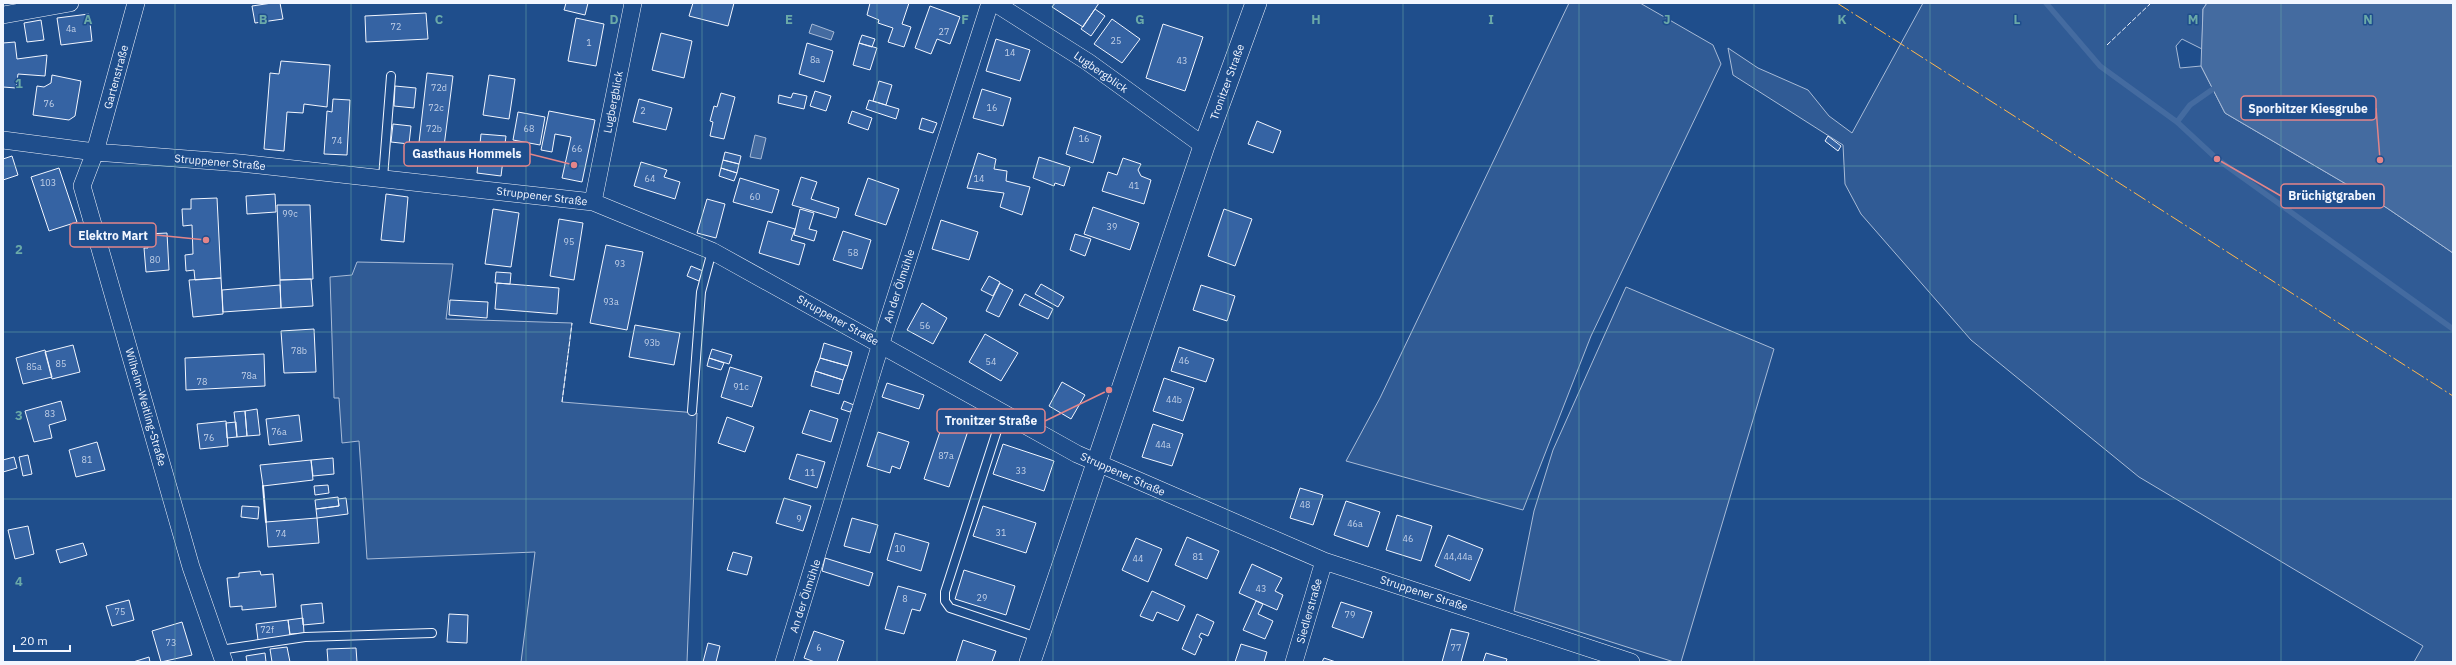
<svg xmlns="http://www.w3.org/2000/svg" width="2456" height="665" font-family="'IBM Plex Sans',sans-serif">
  <rect width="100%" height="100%" fill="#1f4e8c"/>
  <path fill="#305b95" stroke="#a8bbd7" d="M1569 3H1640L1713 45 1721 64 1591 336 1523 510 1346 461 1380 398Z
    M1923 3H2207L2203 9 2202 49 2182 39 2176 46 2180 68 2201 66 2225 113 2387 208 2453 253V662H2414L2423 646 2139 477 1971 340 1861 214 1845 184 1843 145 1733 75 1728 48 1758 68 1808 90 1829 116 1852 133Z
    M357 262 453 264 446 319 572 323 562 402 697 413 687 662H521L535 552 367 559 359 441 342 443 339 398H334L330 277 352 275Z
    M1626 287 1774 349 1681 662H1674L1514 611 1534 511 1553 450Z"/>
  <path fill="#446ba0" stroke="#a8bbd7" d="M2207 3H2453V253L2387 208 2225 113 2201 66 2203 9Z
    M812 24 834 32 831 40 809 33Z
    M755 135 766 138 761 159 750 157Z"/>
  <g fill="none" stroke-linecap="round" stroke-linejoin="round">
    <path stroke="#446ba0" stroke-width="5.5" d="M2046 3 2100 66 2177 122 2217 159 2453 329
      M2177 122 2190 105 2213 89"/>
  </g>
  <path fill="#3563a3" stroke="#f2f6ff" d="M272 3H280L283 19 255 23 252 6Z
    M566 3H588L585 15 564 10Z
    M693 3H734L728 26 689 16Z
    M870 3H909L902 24 911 27 904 47 888 42 893 28 878 23 879 20 867 15Z
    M1055 3H1099L1083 27 1052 7Z
    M930 6 960 17 950 44 937 39 931 54 915 48Z
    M1095 9 1105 16 1091 36 1081 29Z
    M426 13 428 39 366 42 365 16Z
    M89 14 92 41 61 45 57 18Z
    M576 18 604 24 596 66 568 61Z
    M1112 19 1140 39 1122 63 1094 44Z
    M41 20 44 40 27 42 24 23Z
    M1163 24 1203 37 1185 91 1146 78Z
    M661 33 692 41 684 78 652 70Z
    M862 35 875 39 872 47 859 43Z
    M996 39 1030 50 1020 81 986 71Z
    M15 42 17 59 47 55 45 76 18 74 16 88 3 87V43Z
    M807 43 833 51 824 82 799 74Z
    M859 43 877 48 870 70 853 65Z
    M281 61 330 65 327 107 304 104 303 113 287 112 284 151 264 149 270 73 279 74Z
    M427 73 453 76 442 162 417 160Z
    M52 75 81 81 75 116 69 120 33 115 37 86 44 87 51 83Z
    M489 75 515 79 509 119 483 115Z
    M879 81 892 85 886 105 873 101Z
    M395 86 416 88 414 108 394 106Z
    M982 89 1011 98 1003 126 973 118Z
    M815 91 831 96 826 111 810 106Z
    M721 93 735 97 724 139 710 136 713 122 710 121 714 106 717 107Z
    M793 93 807 96 804 109 778 103 779 95 791 98Z
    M333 99 350 100 347 155 324 154 327 111 332 112Z
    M639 99 672 108 666 130 633 122Z
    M869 100 899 109 896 119 866 109Z
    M549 111 595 120 582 182 562 178 571 137 555 134 552 152 541 150Z
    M852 111 872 118 868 130 848 123Z
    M518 112 545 117 540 145 513 140Z
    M922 118 937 123 933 133 919 129Z
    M1257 121 1281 131 1273 153 1248 144Z
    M393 124 411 126 409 144 391 142Z
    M1074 127 1101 136 1093 163 1066 154Z
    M481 134 506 136 501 176 477 173Z
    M1828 136 1841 146 1838 151 1825 141Z
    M725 152 741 156 739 164 723 160Z
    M978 153 996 159 994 169 1007 171 1006 181 1030 187 1022 215 1000 207 1004 193 967 188Z
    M12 156 18 175 3 180V159Z
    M1039 157 1070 167 1064 186 1055 183 1054 186 1033 178Z
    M1123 158 1141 164 1138 170 1141 176 1151 180 1144 204 1102 191 1108 172 1117 175Z
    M723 160 739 164 737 173 721 168Z
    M641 162 667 170 664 177 680 182 675 199 634 186Z
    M59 168 77 222 49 231 31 177Z
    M721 168 737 173 734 181 719 176Z
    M801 177 817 182 811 199 839 208 836 218 792 205Z
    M740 178 779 190 772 213 733 202Z
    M868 178 899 189 886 225 855 215Z
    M275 194 276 212 247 214 246 196Z
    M386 194 408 197 404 242 381 240Z
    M217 198 221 278 195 280 194 270 186 271 185 255 193 254 192 225 183 226 182 209H191V199Z
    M707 199 725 204 716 238 697 233Z
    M277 205H310L313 279 280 280Z
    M1093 207 1139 223 1130 250 1084 234Z
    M493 209 519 213 511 267 485 264Z
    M800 209 814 213 809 229 817 231 814 241 794 235Z
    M1224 209 1252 219 1235 266 1208 256Z
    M559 219 583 223 574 280 550 276Z
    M941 220 978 232 969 260 932 249Z
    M768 221 795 229 791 240 805 244 799 265 759 253Z
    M843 231 871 240 862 269 833 260Z
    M167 233 169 270 146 272 144 248H148L147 234Z
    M1075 234 1091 239 1085 256 1070 250Z
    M606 245 643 252 627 330 590 323Z
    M691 266 703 271 699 281 687 276Z
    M496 272 511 273 510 284 495 283Z
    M989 276 1000 282 993 296 981 290Z
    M221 278 223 314 193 317 189 280Z
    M311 279 313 306 281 308 280 280Z
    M497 283 559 288 557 314 495 309Z
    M1000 283 1013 290 999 317 986 311Z
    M1041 284 1064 297 1058 307 1035 294Z
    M280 285 281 308 223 312 222 290Z
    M1201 285 1235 296 1227 321 1193 310Z
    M1025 294 1053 309 1048 319 1019 305Z
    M450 300 488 302 487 318 449 315Z
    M922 303 947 318 933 344 907 330Z
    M635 325 680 333 674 365 629 357Z
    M314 329 316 372 284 373 281 331Z
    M985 334 1018 353 1001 381 969 362Z
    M824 343 852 352 848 366 820 358Z
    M73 345 80 372 52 379 45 352Z
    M1179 347 1214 359 1206 382 1171 371Z
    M712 349 732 355 729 364 709 358Z
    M45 350 52 377 23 384 16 358Z
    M264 354 265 386 186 390 185 358Z
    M709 358 724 363 721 370 707 366Z
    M820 358 848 366 843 380 815 371Z
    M730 367 762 377 752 407 721 397Z
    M815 371 843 380 839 394 811 386Z
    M1164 378 1194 388 1183 421 1153 411Z
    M1062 382 1085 395 1071 419 1049 406Z
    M887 383 924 395 919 409 882 397Z
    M61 401 66 420 49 425 52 438 34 442 25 411Z
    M844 401 854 405 850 412 841 409Z
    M257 409 260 435 247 436 245 411Z
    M810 410 838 419 831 442 802 433Z
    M245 411 247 436 237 437 234 412Z
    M299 415 302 441 269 445 266 419Z
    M727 417 754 427 745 452 718 443Z
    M945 417 970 425 949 487 924 479Z
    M226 421 228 446 200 449 197 424Z
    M236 422 237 437 227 438 226 423Z
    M1153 424 1183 434 1172 466 1142 457Z
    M878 432 909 442 900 469 892 466 890 473 867 466Z
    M97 442 105 470 76 477 69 450Z
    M1003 444 1054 461 1044 491 993 474Z
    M797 454 825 462 817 488 789 479Z
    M28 455 32 474 23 476 19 457Z
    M14 457 17 468 3 472V460Z
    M333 458 334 474 313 476 311 460Z
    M311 460 313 480 263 486 260 465Z
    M328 485 329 493 315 495 314 486Z
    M1300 488 1323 495 1313 525 1290 518Z
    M338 497 339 506 316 509 315 500Z
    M346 498 348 514 317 518 316 509 339 506 338 499Z
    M784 498 811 506 803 531 776 523Z
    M1346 501 1380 512 1368 547 1334 535Z
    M242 506 259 507 258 519 241 517Z
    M983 506 1036 523 1026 553 973 536Z
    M1397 515 1432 526 1421 561 1386 550Z
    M317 518 319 543 268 547 266 522Z
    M852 518 878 525 870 553 844 546Z
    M28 526 34 554 15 559 8 530Z
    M895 533 929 543 921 571 887 560Z
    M1448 535 1483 549 1470 581 1435 566Z
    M1187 537 1219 551 1207 579 1175 565Z
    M1136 538 1162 549 1148 582 1122 570Z
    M83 543 87 555 60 563 56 550Z
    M733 552 752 557 747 575 727 570Z
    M825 558 873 573 869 586 822 571Z
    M1252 564 1282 578 1275 591 1283 595 1277 610 1239 593Z
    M964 570 1015 586 1006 615 955 599Z
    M260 571 261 575 273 574 276 607 242 610V606L230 607 227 578 239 577V573Z
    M898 586 926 594 920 611 912 609 904 634 885 629Z
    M1152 591 1185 606 1178 621 1157 612 1153 621 1140 616Z
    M129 600 134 620 112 626 106 606Z
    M1256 601 1263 604 1258 614 1273 621 1265 639 1243 630Z
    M1341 602 1372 612 1363 638 1332 627Z
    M322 603 324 623 303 625 301 605Z
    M449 614 468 615 467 643 447 642Z
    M1197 614 1214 622 1208 636 1201 633 1199 637 1202 639 1195 655 1182 649Z
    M303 618 304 633 290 634 288 620Z
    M288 620 290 636 258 640 256 624Z
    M182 622 192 655 161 662 152 631Z
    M1451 629 1469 633 1461 662H1442Z
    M814 631 844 641 837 662H815L804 658Z
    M963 640 996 651 992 662H956Z
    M708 643 720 646 716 662H703Z
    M1241 644 1267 652 1264 662H1235Z
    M287 647 290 662H272L270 649Z
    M356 648 357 662H328L327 649Z
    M265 653 266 662H247L246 656Z
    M1486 653 1507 659 1506 662H1483Z
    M149 657 150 662H133Z
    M1324 658 1336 662H1322Z"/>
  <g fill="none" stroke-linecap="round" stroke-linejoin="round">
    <g stroke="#f2f6ff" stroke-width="10">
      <path id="service" d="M383 178 391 76
        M692 411 701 292 712 251
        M1003 412 945 592V601L950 608 1037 637
        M220 650 305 637 432 633"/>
    </g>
    <g stroke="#f2f6ff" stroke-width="18">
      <path id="minor" d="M136 3 95 152 82 186 191 567 224 662
        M995 3 1088 62 1204 146
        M3 15 70 3
        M3 140 95 152 240 163 593 202 712 251 1077 454 1324 561 1631 662
        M593 202 633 3
        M784 662 881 343 990 3
        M1294 662 1324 561"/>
    </g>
    <g stroke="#f2f6ff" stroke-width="22">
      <path id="tertiary" d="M1030 662 1204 146 1256 3"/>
    </g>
    <use href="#service" stroke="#1f4e8c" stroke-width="8"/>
    <use href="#minor" stroke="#1f4e8c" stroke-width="17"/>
    <use href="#tertiary" stroke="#1f4e8c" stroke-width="21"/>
    <path stroke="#f2f6ff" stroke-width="1" stroke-dasharray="5 2" stroke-linecap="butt" d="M2107 45 2151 3
      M562 402 572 323"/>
    <path stroke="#f2f6ff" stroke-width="2" d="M263 486 266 522"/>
    <path stroke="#ffb74d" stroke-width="1" stroke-dasharray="14 3 2 3" stroke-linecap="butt" d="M1837 3 2453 396"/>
  </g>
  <path fill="none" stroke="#6aa9a8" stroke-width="1" stroke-opacity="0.55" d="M175 3V662M351 3V662M526 3V662M702 3V662M877 3V662M1053 3V662M1228 3V662M1403 3V662M1579 3V662M1754 3V662M1930 3V662M2105 3V662M2281 3V662M3 166H2453M3 332H2453M3 499H2453"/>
  <g text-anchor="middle" stroke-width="3" stroke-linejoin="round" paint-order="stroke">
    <g font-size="9" fill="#c3d1e8">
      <text x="396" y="30">72</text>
      <text x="71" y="32">4a</text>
      <text x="944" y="35">27</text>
      <text x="1116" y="44">25</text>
      <text x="589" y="46">1</text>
      <text x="1010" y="56">14</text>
      <text x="815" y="63">8a</text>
      <text x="1182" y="64">43</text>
      <text x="439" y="91">72d</text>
      <text x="49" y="107">76</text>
      <text x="436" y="111">72c</text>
      <text x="992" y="111">16</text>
      <text x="643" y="114">2</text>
      <text x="434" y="132">72b</text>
      <text x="529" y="132">68</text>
      <text x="1084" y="142">16</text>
      <text x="337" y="144">74</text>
      <text x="577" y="152">66</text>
      <text x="650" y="182">64</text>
      <text x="979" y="182">14</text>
      <text x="48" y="186">103</text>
      <text x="1134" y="189">41</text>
      <text x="755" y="200">60</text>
      <text x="290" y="217">99c</text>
      <text x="1112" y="230">39</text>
      <text x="569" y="245">95</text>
      <text x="853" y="256">58</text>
      <text x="155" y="263">80</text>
      <text x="620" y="267">93</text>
      <text x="611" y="305">93a</text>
      <text x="925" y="329">56</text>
      <text x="652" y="346">93b</text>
      <text x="299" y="354">78b</text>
      <text x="1184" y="364">46</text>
      <text x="991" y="365">54</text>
      <text x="61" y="367">85</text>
      <text x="34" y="370">85a</text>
      <text x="249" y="379">78a</text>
      <text x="202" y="385">78</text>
      <text x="741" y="390">91c</text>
      <text x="1174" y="403">44b</text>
      <text x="50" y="417">83</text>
      <text x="279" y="435">76a</text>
      <text x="209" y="441">76</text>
      <text x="1163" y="448">44a</text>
      <text x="946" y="459">87a</text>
      <text x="87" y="463">81</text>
      <text x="1021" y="474">33</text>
      <text x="810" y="476">11</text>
      <text x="1305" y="508">48</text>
      <text x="799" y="522">9</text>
      <text x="1355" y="527">46a</text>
      <text x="1001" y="536">31</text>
      <text x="281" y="537">74</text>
      <text x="1408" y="542">46</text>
      <text x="900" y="552">10</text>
      <text x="1198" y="560">81</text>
      <text x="1458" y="560">44,44a</text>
      <text x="1138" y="562">44</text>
      <text x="1261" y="592">43</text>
      <text x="982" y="601">29</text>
      <text x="905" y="602">8</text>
      <text x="120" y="615">75</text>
      <text x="1350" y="618">79</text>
      <text x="267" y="633">72f</text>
      <text x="171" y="646">73</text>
      <text x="819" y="651">6</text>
      <text x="1456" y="651">77</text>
    </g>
    <g font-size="11" fill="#f2f6ff" stroke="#1f4e8c">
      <text transform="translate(1101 72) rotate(35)" y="4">Lugbergblick</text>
      <text transform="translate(116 77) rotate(-75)" y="4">Gartenstraße</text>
      <text transform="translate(1227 82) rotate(-70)" y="4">Tronitzer Straße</text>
      <text transform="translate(613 102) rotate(-79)" y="4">Lugbergblick</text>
      <text transform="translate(220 162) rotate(5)" y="4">Struppener Straße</text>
      <text transform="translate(542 196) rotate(7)" y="4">Struppener Straße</text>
      <text transform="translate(899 286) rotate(-72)" y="4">An der Ölmühle</text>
      <text transform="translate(838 320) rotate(29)" y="4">Struppener Straße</text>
      <text transform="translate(146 407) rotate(74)" y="4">Wilhelm-Weitling-Straße</text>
      <text transform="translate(1123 474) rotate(24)" y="4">Struppener Straße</text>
      <text transform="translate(1424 593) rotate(18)" y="4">Struppener Straße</text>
      <text transform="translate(805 596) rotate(-72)" y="4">An der Ölmühle</text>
      <text transform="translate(1309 611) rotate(-74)" y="4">Siedlerstraße</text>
    </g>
  </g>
  <g font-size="13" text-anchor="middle" font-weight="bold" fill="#6aa9a8" stroke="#1f4e8c" stroke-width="3" stroke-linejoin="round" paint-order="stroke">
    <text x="88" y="24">A</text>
    <text x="263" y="24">B</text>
    <text x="439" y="24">C</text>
    <text x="614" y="24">D</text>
    <text x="789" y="24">E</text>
    <text x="965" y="24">F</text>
    <text x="1140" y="24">G</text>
    <text x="1316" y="24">H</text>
    <text x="1491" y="24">I</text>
    <text x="1667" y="24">J</text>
    <text x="1842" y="24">K</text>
    <text x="2017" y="24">L</text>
    <text x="2193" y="24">M</text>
    <text x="2368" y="24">N</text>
    <text x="19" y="88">1</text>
    <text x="19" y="254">2</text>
    <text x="19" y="420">3</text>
    <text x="19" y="586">4</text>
  </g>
  <path fill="none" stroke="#e38589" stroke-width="1.5" d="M2380 160L2376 108M574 165L530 154M2217 159L2281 196M206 240L156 235M1109 390L1045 421"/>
  <g fill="#e38589" stroke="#1f4e8c" stroke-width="1.5">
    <circle cx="2380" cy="160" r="4"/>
    <circle cx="574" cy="165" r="4"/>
    <circle cx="2217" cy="159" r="4"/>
    <circle cx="206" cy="240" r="4"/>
    <circle cx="1109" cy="390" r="4"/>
  </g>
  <g fill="#1f4e8c" stroke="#e38589" stroke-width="1.5">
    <rect x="2241" y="96" width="135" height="24" rx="4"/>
    <rect x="404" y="142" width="126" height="24" rx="4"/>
    <rect x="2281" y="184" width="103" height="24" rx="4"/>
    <rect x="70" y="223" width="86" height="24" rx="4"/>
    <rect x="937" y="409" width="108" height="24" rx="4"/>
  </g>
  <g font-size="12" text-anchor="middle" font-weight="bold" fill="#f2f6ff">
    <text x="2308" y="113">Sporbitzer Kiesgrube</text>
    <text x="467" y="158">Gasthaus Hommels</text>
    <text x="2332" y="200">Brüchigtgraben</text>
    <text x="113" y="240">Elektro Mart</text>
    <text x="991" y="425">Tronitzer Straße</text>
  </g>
  <rect width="2456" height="665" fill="none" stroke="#f2f6ff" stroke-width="8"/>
  <path d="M14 645v6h56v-6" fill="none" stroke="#f2f6ff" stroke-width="2"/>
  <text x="20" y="645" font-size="12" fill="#f2f6ff" stroke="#1f4e8c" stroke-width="3" paint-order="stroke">20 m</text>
</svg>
